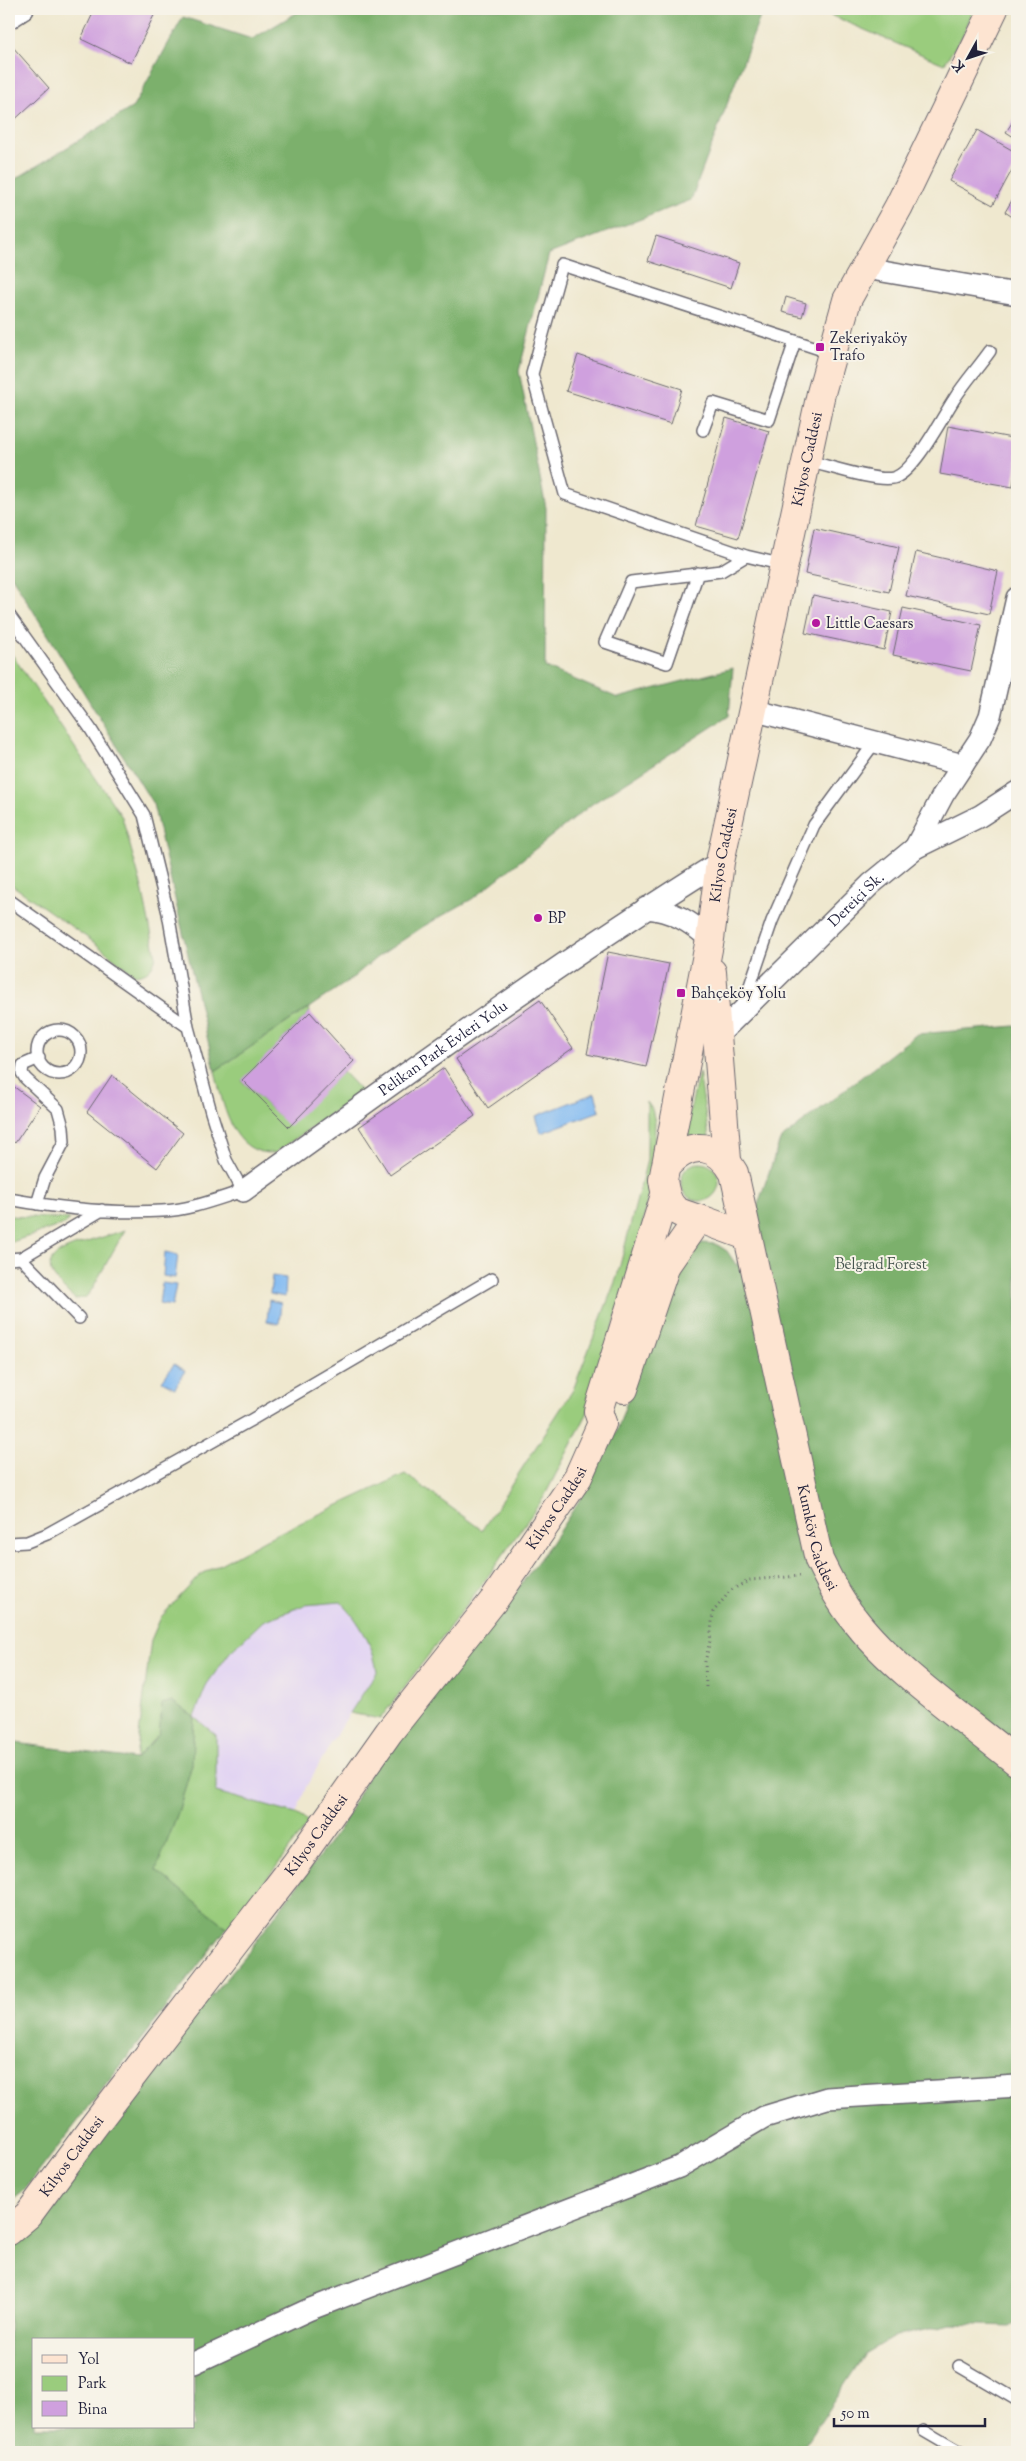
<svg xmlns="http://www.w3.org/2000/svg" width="1026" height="2461" font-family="'Sorts Mill Goudy',serif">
  <rect width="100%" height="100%" fill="#f7f3e8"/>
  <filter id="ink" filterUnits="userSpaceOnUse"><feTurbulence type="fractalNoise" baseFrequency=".02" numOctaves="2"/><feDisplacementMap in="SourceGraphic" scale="10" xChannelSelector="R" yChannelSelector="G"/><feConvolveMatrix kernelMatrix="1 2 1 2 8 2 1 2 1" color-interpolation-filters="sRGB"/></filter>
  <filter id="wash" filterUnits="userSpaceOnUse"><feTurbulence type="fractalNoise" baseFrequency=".0096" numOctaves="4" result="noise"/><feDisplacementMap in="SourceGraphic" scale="20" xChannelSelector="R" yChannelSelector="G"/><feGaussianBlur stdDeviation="1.12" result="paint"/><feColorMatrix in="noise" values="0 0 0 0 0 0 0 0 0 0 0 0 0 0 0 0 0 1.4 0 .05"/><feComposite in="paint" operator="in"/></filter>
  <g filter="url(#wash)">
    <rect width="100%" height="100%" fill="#efe8cf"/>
    <path fill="#e2d4f3" d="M341 1602 357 1619 375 1658 377 1672 340 1728 306 1787 296 1814 216 1793V1735L194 1717 207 1684 230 1652 263 1621 305 1605Z"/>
    <path fill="#9acc7d" stroke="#5e775c" d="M816 9H974L962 37 944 64Z
      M9 650 122 817 142 888 156 956C153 968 148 974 135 975L92 941 9 883Z
      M309 1008 310 1012 242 1081 289 1126 343 1072 362 1092 275 1153C231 1156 223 1103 215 1071Z
      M699 1072 709 1137 683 1140Z
      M647 1102 652 1109 655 1122 654 1168 640 1238 587 1414 544 1497 486 1579 380 1719 350 1713 377 1672C373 1645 360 1622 341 1602L305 1605 263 1621 230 1652 207 1684 194 1717 216 1735V1792L296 1814 309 1822 276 1867 227 1928 155 1870 177 1816 192 1764 159 1734 136 1759 151 1640 161 1617 200 1575 266 1539 405 1474 482 1530 573 1390 617 1277 647 1160Z
      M681 1182a19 19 0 1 1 38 0a19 19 0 1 1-38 0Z
      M9 1216 69 1219 65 1224 9 1243Z
      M125 1230 91 1291 85 1298 75 1299C42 1270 39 1256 84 1243 98 1239 111 1234 125 1230Z"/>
    <path fill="#7bb06c" stroke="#4e6954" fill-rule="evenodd" d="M303 9H763L691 200 549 254 519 371 546 508 545 667 618 698 733 668 729 716 592 804 472 899 424 926 376 958 350 980 215 1071 153 804 9 572V183L133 107 183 17 252 39Z
      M1015 1026 1017 1027V2321L1009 2326 951 2324 894 2337 865 2354 800 2452H9V2245L41 2218 193 2018 245 1956 343 1824 371 1770 487 1630 552 1542 588 1487 618 1428 670 1275 690 1248 702 1243 716 1244 727 1251 737 1266 780 1140 917 1034ZM34 2340H194V2427H34Z
      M172 1701 194 1717 192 1764 177 1816 156 1870 227 1928 24 2191 9 2203V1742L136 1759 159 1734 162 1704Z"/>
    <path fill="#81baf2" stroke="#526e96" d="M595 1093 600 1111 541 1133 536 1116Z
      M165 1252 178 1255 175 1278 163 1276Z
      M272 1276 286 1278 285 1297 270 1294Z
      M162 1283 176 1285 172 1306 159 1304Z
      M269 1300 281 1303 279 1324 267 1321Z
      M174 1364 185 1371 175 1388 162 1381Z"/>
    <g id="blocks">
      <path fill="#cfa0de" d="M95 9H157L131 63 81 39Z
        M12 46 49 88 9 125V49Z
        M1017 115V139L1006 132Z
        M977 130 1017 153V161L993 205 949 181Z
        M1017 192V220L1005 212Z
        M656 236 739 263 731 288 648 261Z
        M786 297 806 303 802 317 782 312Z
        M578 355 682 389 671 424 566 391Z
        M726 418 769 431 738 538 696 526Z
        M948 426 1017 439V461L1013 487 940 474Z
        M814 528 899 547 889 592 805 574Z
        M916 552 998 571 989 614 906 596Z
        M813 595 892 612 884 650 805 633Z
        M903 608 981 625 971 671 893 655Z
        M608 952 669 964 646 1067 587 1054Z
        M540 1000 573 1048 488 1108 456 1059Z
        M310 1012 354 1061 289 1127 242 1080Z
        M444 1068 475 1116 390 1175 359 1127Z
        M112 1075 183 1133 157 1168 87 1112Z
        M9 1083 40 1106 15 1143 9 1138Z"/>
    </g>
  </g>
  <g filter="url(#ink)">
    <use href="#blocks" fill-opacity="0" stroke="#6a676f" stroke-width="1"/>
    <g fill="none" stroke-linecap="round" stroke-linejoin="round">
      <g stroke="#6a676f" stroke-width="14">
        <path id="lane" d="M703 430 713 403 769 420 795 341
          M807 461C826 465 876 482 893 478 913 474 942 418 953 401 964 383 978 368 990 351
          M746 556 565 494 532 374 562 265 832 353
          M698 573 667 663 605 642 631 582 721 571 746 556 784 565
          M9 615 90 728 144 815 168 913 188 1027
          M9 900 188 1027 211 1112 226 1160 243 1191C217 1199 190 1210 162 1211 111 1214 58 1208 9 1199
          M743 1006 772 921 814 825 875 742
          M37 1052a22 22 0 1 1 44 0a22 22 0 1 1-44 0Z
          M37 1204 45 1178 64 1142 63 1127 58 1109 25 1078 22 1073 23 1065 39 1058
          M21 1258 102 1210
          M9 1259 21 1258 79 1318
          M9 1543 27 1542 47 1534 251 1420 492 1279
          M959 2366 1017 2400
          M924 2431 960 2452"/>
      </g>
      <g stroke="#6a676f" stroke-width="24">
        <g id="street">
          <path d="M9 18 23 9"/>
          <path d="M865 268 1017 294"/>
          <path d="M753 710 963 765"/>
          <path d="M915 848 943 795 980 739 990 716 1017 598"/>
          <path d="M646 908C672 910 691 922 710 939"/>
          <path id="s1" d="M717 1036 871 884 915 848 980 816 1017 792"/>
          <path id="s2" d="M243 1191C400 1078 556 964 720 862"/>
          <path d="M194 2363 308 2310 679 2167 764 2117 827 2098 1017 2086"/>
        </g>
      </g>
      <g stroke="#6a676f" stroke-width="30">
        <g id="secondary">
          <path d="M712 972 727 1160"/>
          <path id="s3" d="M668 1164C692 1140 717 1143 734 1173L819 1560C829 1580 839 1601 854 1619 895 1672 965 1719 1017 1762"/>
          <path id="s4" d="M747 1236C733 1231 720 1226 706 1221 678 1212 668 1215 663 1180L710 939 720 862 821 393 847 300 899 206 994 9"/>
          <path d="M624 1389 666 1265 698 1219"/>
          <path d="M602 1423 598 1411 665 1195"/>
          <path id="s5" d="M9 2231 28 2215 93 2127 297 1862 389 1732 494 1600 578 1477 602 1423"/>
        </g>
      </g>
      <path stroke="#6a676f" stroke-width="3" stroke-dasharray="1 4" stroke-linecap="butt" d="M706 1687 705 1662 710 1641 713 1612 731 1590 750 1580 800 1576"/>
      <use href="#lane" stroke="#fff" stroke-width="11"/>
      <use href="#street" stroke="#fff" stroke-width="21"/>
      <use href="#secondary" stroke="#fde4d1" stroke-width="28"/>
    </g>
  </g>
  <g fill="#b5179e" stroke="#f7f3e8" stroke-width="2">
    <rect x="815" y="342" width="10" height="10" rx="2.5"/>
    <circle cx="816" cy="623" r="5"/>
    <circle cx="538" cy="918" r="5"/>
    <rect x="676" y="988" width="10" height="10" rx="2.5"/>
  </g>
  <g text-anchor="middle" stroke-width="4" stroke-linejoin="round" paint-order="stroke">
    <g font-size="15" fill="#22223b" stroke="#f7f3e8" text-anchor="start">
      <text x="830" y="343">Zekeriyaköy<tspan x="830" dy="17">Trafo</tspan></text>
      <text x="826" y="628">Little Caesars</text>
      <text x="548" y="923">BP</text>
      <text x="691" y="998">Bahçeköy Yolu</text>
    </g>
    <g font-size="15" fill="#22223b" stroke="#f7f3e8">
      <text dy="5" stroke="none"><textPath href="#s4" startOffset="845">Kilyos Caddesi</textPath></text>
      <text dy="5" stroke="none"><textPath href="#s4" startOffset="440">Kilyos Caddesi</textPath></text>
      <text dy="5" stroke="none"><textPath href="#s1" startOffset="195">Dereiçi Sk.</textPath></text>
      <text dy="5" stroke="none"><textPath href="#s2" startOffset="246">Pelikan Park Evleri Yolu</textPath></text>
      <text dy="5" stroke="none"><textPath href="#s5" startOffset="908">Kilyos Caddesi</textPath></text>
      <text dy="5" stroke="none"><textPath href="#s3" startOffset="455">Kumköy Caddesi</textPath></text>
      <text dy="5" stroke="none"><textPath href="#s5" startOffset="502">Kilyos Caddesi</textPath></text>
      <text dy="5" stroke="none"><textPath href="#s5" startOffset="98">Kilyos Caddesi</textPath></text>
    </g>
    <g font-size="15" fill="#46554f" stroke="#f7f3e8">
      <text x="881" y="1269">Belgrad Forest</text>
    </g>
  </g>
  <rect width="1026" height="2461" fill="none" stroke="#f7f3e8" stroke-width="30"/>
  <rect x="32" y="2338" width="162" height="90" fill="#f7f3e8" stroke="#a29fa3"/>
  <rect x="42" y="2355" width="25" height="8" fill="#fde4d1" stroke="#a29fa3"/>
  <text x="78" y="2364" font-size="15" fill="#22223b">Yol</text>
  <rect x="42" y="2376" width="25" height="15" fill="#9acc7d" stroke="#a29fa3"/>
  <text x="78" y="2388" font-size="15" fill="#22223b">Park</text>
  <rect x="42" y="2401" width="25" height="15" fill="#cfa0de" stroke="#a29fa3"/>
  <text x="78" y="2414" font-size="15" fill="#22223b">Bina</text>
  <g transform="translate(968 58) rotate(230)" stroke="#f7f3e8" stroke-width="4" paint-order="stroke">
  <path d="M0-4L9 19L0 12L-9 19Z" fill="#22223b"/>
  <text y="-8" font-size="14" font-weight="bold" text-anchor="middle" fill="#22223b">K</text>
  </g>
  <path d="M834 2418v8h151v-8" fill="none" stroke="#22223b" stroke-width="2.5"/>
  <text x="841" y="2418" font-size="15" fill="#22223b" stroke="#f7f3e8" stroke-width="4" paint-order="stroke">50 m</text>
</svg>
